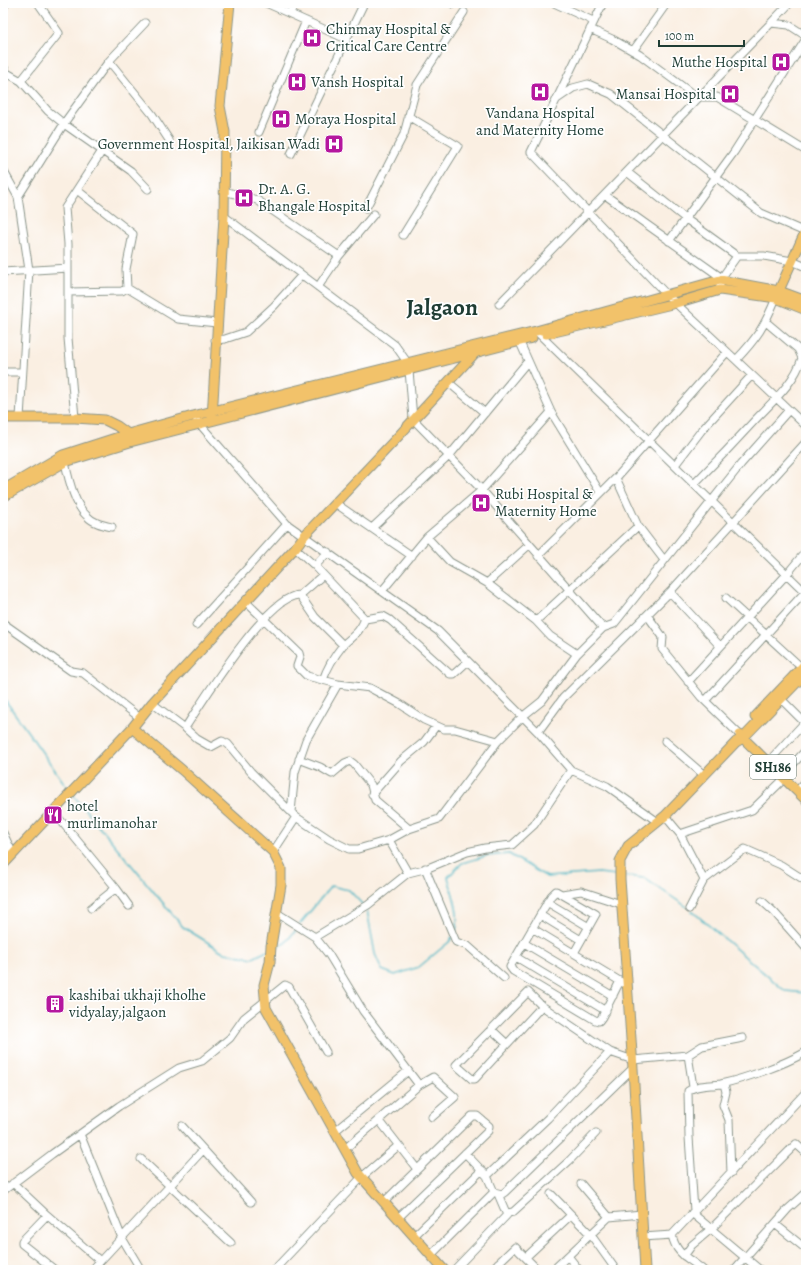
<svg xmlns="http://www.w3.org/2000/svg" width="809" height="1273" font-family="Alegreya,serif">
  <rect width="100%" height="100%" fill="#fff"/>
  <filter id="ink" filterUnits="userSpaceOnUse"><feTurbulence type="fractalNoise" baseFrequency=".025" numOctaves="2"/><feDisplacementMap in="SourceGraphic" scale="8" xChannelSelector="R" yChannelSelector="G"/><feConvolveMatrix kernelMatrix="1 2 1 2 8 2 1 2 1" color-interpolation-filters="sRGB"/></filter>
  <filter id="wash" filterUnits="userSpaceOnUse"><feTurbulence type="fractalNoise" baseFrequency=".012" numOctaves="4" result="noise"/><feDisplacementMap in="SourceGraphic" scale="16" xChannelSelector="R" yChannelSelector="G"/><feGaussianBlur stdDeviation="0.9" result="paint"/><feColorMatrix in="noise" values="0 0 0 0 0 0 0 0 0 0 0 0 0 0 0 0 0 1.4 0 .05"/><feComposite in="paint" operator="in"/></filter>
  <g filter="url(#wash)">
    <rect width="100%" height="100%" fill="#faefe2"/>
    <g fill="none" stroke-linecap="round" stroke-linejoin="round">
      <path stroke="#49b6c5" stroke-width="1.5" d="M3 697 69 790
        M74 796 183 927 225 953 253 958 267 951
        M624 876 644 878 687 907
        M367 910 375 954 382 970 395 975 419 967 449 942 452 937
        M692 911 785 991 806 993
        M300 924 331 886 349 890 363 905
        M455 932C462 918 452 893 448 877L462 863 486 856 509 854 547 877 599 873 616 875
        M274 948 285 943 297 929"/>
    </g>
  </g>
  <g filter="url(#ink)">
    <g fill="none" stroke-linecap="round" stroke-linejoin="round">
      <g stroke="#8c968b" stroke-width="9">
        <path id="minor" d="M266 3 346 39
          M554 3 593 21
          M603 3 531 152 667 295 806 426
          M453 4V3
          M3 8 6 3
          M290 14 294 3
          M771 23 789 25 806 36
          M590 29 612 39 640 55 690 92 700 97H717L806 151
          M633 51 667 3
          M109 61 152 114 169 140
          M3 66 7 73 21 81 48 111 64 124 131 171 148 189
          M21 81 59 33 38 3
          M557 99 573 88 588 84 611 94 761 213 805 232
          M259 132 306 21
          M291 154 364 3
          M3 170 18 197 29 270 20 418
          M627 172 686 219 737 256H764L792 261 806 267
          M77 190 133 234 126 269 127 288
          M224 191 257 200 339 256
          M605 195 722 278
          M18 197 67 119 109 61 145 23
          M366 208 404 134 417 85 464 12
          M224 216 395 345 407 362
          M403 235 458 146 408 116
          M669 241 734 152 806 39
          M3 272 68 268
          M318 287 339 256 374 214
          M720 290V280L737 256
          M68 292 122 291 127 288 178 319 217 323
          M499 304 771 23 788 5 785 3
          M536 331 806 593
          M215 340 225 339 246 332 274 306 302 275
          M736 360C757 338 764 327 776 298
          M409 370 413 419 482 490 603 628
          M3 372H22
          M448 382 485 413
          M551 412 600 492
          M75 418 68 338V244L65 208 102 151
          M197 421 287 524 438 631 538 732 571 770 607 786 658 822
          M65 462C68 477 75 506 87 516 93 523 103 525 112 527
          M675 465 701 431 752 375
          M616 478 638 526 664 560
          M694 484C715 463 736 441 756 419 773 401 795 382 802 358L798 349 766 322
          M335 503 412 556
          M372 528 449 456 528 361
          M427 537 450 562 487 583 536 621 550 636 577 654
          M295 548 315 566 365 619 383 616 390 620 450 674H454L467 662
          M538 556 616 478 727 352
          M315 566 328 552
          M487 583 529 545
          M382 591 427 537 482 490 551 412 518 338
          M670 592 720 646
          M300 595 315 617 343 645
          M726 598 802 668
          M245 601 299 653 300 657 297 666 307 676 338 684 370 688 400 704 424 720 444 729H455L498 741
          M647 615 663 637 662 649 701 697 739 734
          M536 621 638 526
          M3 623 71 671 83 673 140 718
          M196 625 287 524
          M323 680C327 668 335 655 343 645 354 634 358 635 365 619
          M688 682 787 574 806 551
          M781 699 806 724
          M705 701 805 592
          M152 703 185 728 197 739 211 747 222 741 228 744 251 772 296 817 329 839 349 849H358L389 840 409 829 439 819 498 741 522 717 542 701 577 654 603 628 614 624 741 464 789 410
          M185 728C202 702 269 593 300 595L323 575
          M538 732 563 698 670 592 806 442
          M665 741 704 775
          M299 759 320 767 332 774 345 763 350 761 354 764 371 785 375 800 409 829
          M768 762 806 721
          M782 776 806 750
          M797 791 806 781
          M372 794 401 761 424 742 436 726
          M53 811 116 888 129 906
          M291 812 295 772 306 740 338 684
          M665 816 680 834 704 880
          M3 833 13 854
          M680 834 752 810 785 778
          M389 840 408 873 428 868 467 852 485 848 512 845 534 825 571 770
          M273 852 296 817
          M425 868 456 942 468 946 504 978
          M562 894 581 891 621 904
          M762 901 774 912 806 948
          M547 902 589 927
          M91 908 116 888
          M689 909 704 880 745 849 781 865 806 881
          M277 913 315 937 329 955 363 1011 419 1085
          M540 915 581 940
          M532 928 623 983
          M315 937 368 905 408 873
          M524 943 613 996
          M574 953 596 914 556 891 551 896 510 967 513 971 595 1020 599 1021 602 1017 620 981
          M516 957 606 1011
          M542 1006 475 1079H472L456 1065 528 992 542 1006 610 1052 633 1060 688 1055
          M491 1029 507 1044
          M721 1084H724L726 1092 723 1105 729 1120 731 1173
          M693 1087 688 1055 702 1046 743 1038
          M379 1120 417 1169
          M182 1126 251 1202
          M335 1131 408 1071
          M80 1134 122 1238 141 1270
          M345 1149 419 1085 433 1077 455 1097 432 1117
          M141 1159 231 1243
          M487 1176 548 1118 610 1052
          M13 1183 47 1215 22 1241V1244L55 1270
          M581 1184 609 1217
          M3 1191 52 1154 119 1106 179 1068 202 1061 230 1038 244 1018 285 985 289 987 326 1052
          M494 1192 502 1194 505 1192 633 1068
          M551 1194 591 1235 616 1270
          M384 1202 472 1116H477L489 1126 488 1131 398 1218
          M694 1211 689 1137 688 1091C697 1084 710 1086 721 1084 747 1078 783 1065 806 1052
          M508 1213 513 1212 569 1161 596 1133
          M692 1213 760 1270
          M47 1215 100 1261
          M775 1224 806 1249
          M672 1235C676 1255 689 1258 703 1270
          M414 1236 482 1170
          M643 1237 672 1235 806 1092
          M431 1255 494 1192 487 1176 465 1153
          M568 1256 579 1270
          M684 1256 692 1245 711 1229 796 1144 806 1153
          M526 1257 571 1215
          M498 1263 505 1270
          M92 1270 203 1150
          M274 1270 362 1177 398 1146
          M454 1270 507 1215 498 1194
          M491 1270 515 1247 538 1270
          M553 1270 609 1217 642 1214
          M734 1270 788 1209 806 1193"/>
      </g>
      <g stroke="#8c968b" stroke-width="11">
        <path id="major" d="M777 295 806 230
          M546 334 676 303 720 290 776 298 806 310
          M3 418H75L105 420 117 426 128 434 129 437
          M212 418 224 216 225 132 220 106 230 3
          M3 490 63 455 128 434 193 416 536 331 720 280 779 291 806 301
          M3 497 65 462 130 442 532 338
          M755 717 806 663
          M132 728 182 770 273 852 281 868V885L271 946 270 962 264 985 266 1008 358 1173 444 1270
          M740 735 806 800
          M3 865 132 728 152 703 295 548 304 536 393 442 475 353
          M645 1270 633 1068 620 879V861L628 846 665 816 736 742 743 738 806 673"/>
      </g>
      <use href="#minor" stroke="#fff" stroke-width="7"/>
      <use href="#major" stroke="#f2c26a" stroke-width="9"/>
    </g>
  </g>
  <defs>
    <g id="hospital-square" transform="scale(1)"><rect x="-9" y="-9" width="18" height="18" rx="4" fill="#b5179e" stroke="#fff"/><path d="M-5-5h3v3.5h4V-5h3V5h-3V1.5h-4V5h-3Z" fill="#fff"/></g>
    <g id="restaurant-square" transform="scale(1)"><rect x="-9" y="-9" width="18" height="18" rx="4" fill="#b5179e" stroke="#fff"/><path d="M-5-6h1v4h1v-4h1v4h1v-4h1v5L-1.5 .5V6h-2V.5L-5-1ZM5-6V6H3V1.5H1.5Q1.5-4 5-6Z" fill="#fff"/></g>
    <g id="building-square" transform="scale(1)"><rect x="-9" y="-9" width="18" height="18" rx="4" fill="#b5179e" stroke="#fff"/><path d="M-4-6H4V6H1V3H-1V6H-4ZM-2.5-4.3h1.7v1.8h-1.7ZM.8-4.3h1.7v1.8H.8ZM-2.5-1h1.7V.8h-1.7ZM.8-1h1.7V.8H.8Z" fill="#fff"/></g>
  </defs>
  <g fill-rule="evenodd">
    <use href="#hospital-square" x="312" y="38"/>
    <use href="#hospital-square" x="781" y="62"/>
    <use href="#hospital-square" x="297" y="82"/>
    <use href="#hospital-square" x="540" y="92"/>
    <use href="#hospital-square" x="730" y="94"/>
    <use href="#hospital-square" x="281" y="119"/>
    <use href="#hospital-square" x="334" y="144"/>
    <use href="#hospital-square" x="244" y="198"/>
    <use href="#hospital-square" x="481" y="503"/>
    <use href="#restaurant-square" x="53" y="815"/>
    <use href="#building-square" x="55" y="1004"/>
  </g>
  <g text-anchor="middle" stroke-width="3.5" stroke-linejoin="round" paint-order="stroke">
    <rect fill="#fff" stroke="#627771" stroke-width="1" x="750" y="755" width="46" height="24" rx="3"/>
    <g font-size="14" font-weight="bold" fill="#1f3d34">
      <text x="773" y="772">SH186</text>
    </g>
    <g font-size="15" fill="#1f3d34" stroke="#fff" text-anchor="start">
      <text x="326" y="34">Chinmay Hospital &amp;<tspan x="326" dy="17">Critical Care Centre</tspan></text>
      <text x="767" y="67" text-anchor="end">Muthe Hospital</text>
      <text x="311" y="87">Vansh Hospital</text>
      <text x="716" y="99" text-anchor="end">Mansai Hospital</text>
      <text x="540" y="118" text-anchor="middle">Vandana Hospital<tspan x="540" dy="17">and Maternity Home</tspan></text>
      <text x="295" y="124">Moraya Hospital</text>
      <text x="320" y="149" text-anchor="end">Government Hospital, Jaikisan Wadi</text>
      <text x="258" y="194">Dr. A. G.<tspan x="258" dy="17">Bhangale Hospital</tspan></text>
      <text x="495" y="499">Rubi Hospital &amp;<tspan x="495" dy="17">Maternity Home</tspan></text>
      <text x="67" y="811">hotel<tspan x="67" dy="17">murlimanohar</tspan></text>
      <text x="69" y="1000">kashibai ukhaji kholhe<tspan x="69" dy="17">vidyalay,jalgaon</tspan></text>
    </g>
    <g font-size="23" font-weight="bold" fill="#1f3d34" stroke="#fff">
      <text x="442" y="315">Jalgaon</text>
    </g>
  </g>
  <rect width="809" height="1273" fill="none" stroke="#fff" stroke-width="16"/>
  <path d="M659 40v6h85v-6" fill="none" stroke="#1f3d34" stroke-width="2"/>
  <text x="665" y="40" font-size="12" fill="#1f3d34" stroke="#ffffff" stroke-width="3" paint-order="stroke">100 m</text>
</svg>
